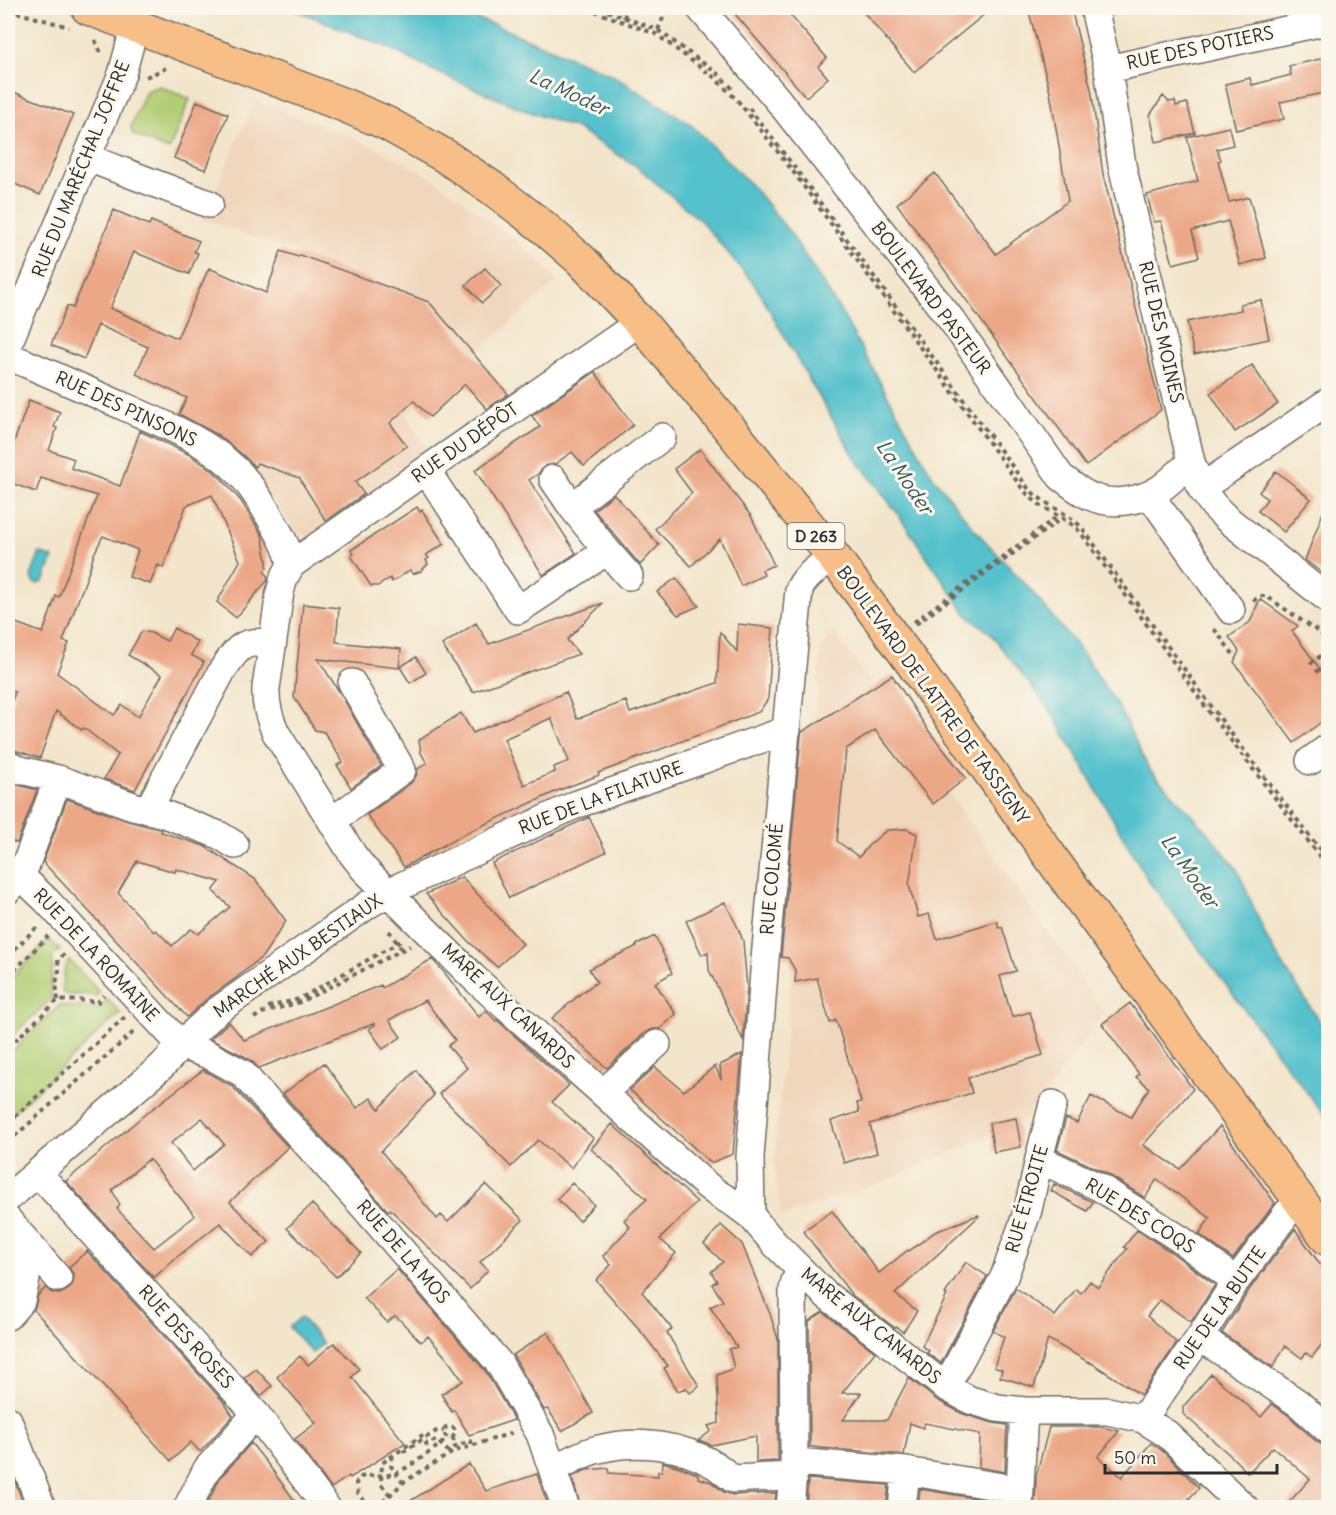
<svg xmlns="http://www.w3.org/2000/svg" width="1336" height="1515" font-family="Delius,sans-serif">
  <rect width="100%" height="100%" fill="#fbf7ec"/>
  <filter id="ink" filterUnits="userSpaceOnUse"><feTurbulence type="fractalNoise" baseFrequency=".0167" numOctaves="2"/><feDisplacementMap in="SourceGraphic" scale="12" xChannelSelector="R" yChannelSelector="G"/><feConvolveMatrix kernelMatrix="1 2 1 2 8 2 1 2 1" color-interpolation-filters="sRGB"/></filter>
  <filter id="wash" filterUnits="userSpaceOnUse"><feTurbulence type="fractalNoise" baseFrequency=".008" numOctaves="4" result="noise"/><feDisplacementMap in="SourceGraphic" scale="24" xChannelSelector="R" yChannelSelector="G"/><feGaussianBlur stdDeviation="1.35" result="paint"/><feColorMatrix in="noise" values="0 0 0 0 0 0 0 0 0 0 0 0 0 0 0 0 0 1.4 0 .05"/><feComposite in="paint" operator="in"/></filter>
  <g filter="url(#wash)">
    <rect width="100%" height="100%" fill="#f3e5cb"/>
    <path fill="#f0d6bc" d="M255 101 346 135 397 158 435 180 517 240 540 262 558 281 406 415 428 451 315 534 306 536 301 534 295 530 257 479 221 442 198 425V421L268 340 296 252 202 219Z
      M834 631 1105 1013 1024 1121 882 1182 781 1217 774 1164 821 649Z"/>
    <path fill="#b2ce74" stroke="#6e7c50" stroke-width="1.5" d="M159 86 190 99 169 150 133 135 131 126 146 91Z
      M49 939 60 950 52 957C55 971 48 984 52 998L8 1040V981Z
      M69 960 99 992 96 996C85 992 73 998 63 993 61 984 64 967 69 960Z
      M108 1000 120 1013 8 1117V1055L60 1005C74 1009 85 1005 98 1009Z"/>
    <path fill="#54c1cc" stroke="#40767c" stroke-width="1.5" d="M291 8H446L492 24 612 75 689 123 754 188 791 234 841 312 932 475 974 529 1027 586 1084 655 1119 708 1149 769 1206 830 1237 869 1269 943 1328 1035V1120L1273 1048 1148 880 1052 713 990 633 966 614 895 510 856 459 807 376 755 285 702 222 635 165 575 128 524 110 432 70 387 47Z
      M40 553 53 558 44 581 37 584 33 582 31 576Z
      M301 1317 323 1343 312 1353 289 1327Z"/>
    <g id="blocks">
      <path fill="#eca786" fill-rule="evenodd" d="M730 8H784L827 58 818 66 828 78 806 97Z
        M860 8H992L914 72Z
        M1028 8H1071L1091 89 1103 174 1161 410 1086 466 897 204 935 173 996 254 1068 201 1050 92Z
        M1329 57V92L1280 102 1284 119 1236 130 1225 84 1250 78 1252 85 1291 75 1289 66Z
        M8 90 73 115 40 195 8 181Z
        M1163 96 1169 102 1175 101 1176 106 1187 103 1195 133 1156 142 1150 115Z
        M197 101 228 114 206 170 174 158Z
        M1229 127 1233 145 1217 149 1221 160 1218 161 1229 202 1249 197 1266 258 1240 265 1228 221 1192 231 1199 257 1173 264 1161 221 1154 222 1147 195 1198 181 1187 137Z
        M114 210 149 225 151 221 199 241 194 252 198 253 189 274 134 252 110 308 177 338 209 268 266 293 281 251 298 257 300 255 429 302 508 394 487 409 465 384 430 417 414 401 390 423 407 446 355 482 364 494 326 521 302 483 300 478 257 463 255 467 243 455 218 435 179 414 187 398 136 374 148 347 98 325 84 359 51 345 67 306 73 308Z
        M485 268 501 286 482 303 466 285Z
        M1261 300 1269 339 1194 355 1187 322 1241 310 1240 304Z
        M1252 365 1278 404 1235 432 1210 393Z
        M595 372 633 425 584 466 572 452 555 464 545 466 538 474 529 480 576 553 543 575 475 470 540 427 532 416Z
        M29 400 60 412 54 427 57 428 49 450 74 459 71 468 120 486 140 431 188 454 212 470 222 479 241 501 262 535 267 561V568L264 571 268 577 267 581 236 618 217 602 240 561 212 495 186 506 163 568 158 565 150 584 129 577 138 550 103 536 94 554 89 571 63 641 69 643 57 673 114 715 122 705 138 717 162 675 128 655 142 631 151 633 167 641 174 628 198 642 191 655 204 662 135 790 104 779 118 755 84 728 82 730 56 711 40 758 8 748V713L15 692 8 690V620L43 633 56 596 59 597 97 496 41 478 36 492 11 483 13 477 8 475V459Z
        M700 449 751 516 774 565 762 570 764 575 741 586 720 539 691 566 655 529 692 493 674 469Z
        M1276 471 1311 499 1284 532 1258 511 1267 499 1259 492Z
        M614 494 659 545 640 565 594 510Z
        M1327 502H1329V556L1322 573 1305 560Z
        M417 507 420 512 422 510 444 544 426 555 429 558 426 560 428 564 421 571 413 574 410 570 392 582 390 578 378 586H371L351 556 354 554 351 550Z
        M676 578 699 606 678 615 657 592Z
        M1260 599 1298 626 1292 631 1329 681V716L1294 743 1234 662 1239 651 1229 637 1250 622Z
        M603 603 567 640 579 654 473 692 442 645 476 623 489 644Z
        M303 604 339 608 336 642 401 649 399 668 318 659 342 696 381 766 351 788 337 765 343 762 324 732 315 730 294 697Z
        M738 624 773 628 768 699 759 712 598 773 599 775 557 791 466 833 404 867 367 815 411 783 416 776 418 769 427 763 421 753 419 740 461 713 473 733 566 692 577 719 626 701 630 713 717 683 720 632 737 652ZM551 718 569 761 554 767 555 772 524 785 504 739Z
        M416 657 426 673 410 683 400 667Z
        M892 675 928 730 966 778 933 804 875 730 846 749 837 841 859 857 869 845 887 830 907 829 917 834 909 885 918 917 929 914 937 939 997 921 999 928 1002 927 1016 971 1000 976 1012 1017 1030 1012 1043 1055 968 1078 972 1093 870 1124 877 1153 844 1163 831 1121 859 1112 857 1103 861 1102 836 1020 830 1023 817 978 795 982 796 972 788 958 781 957 801 735 802 732Z
        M11 783 37 790 17 843 8 840V794Z
        M67 799 128 821 159 829 161 830V832L204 846 255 879 286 921 263 956 236 978 208 998 187 1017 43 862ZM137 861 175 872 176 869 220 882 213 891 230 907 198 934 191 929 172 946 156 930 154 932 118 893Z
        M589 817 606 852 509 898 492 863Z
        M462 877 523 944 497 967 469 942 426 894Z
        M725 902 738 928 743 941 747 988 743 1040 709 970 708 952 702 955 686 921Z
        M655 936 672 973 655 983 676 1014 660 1029H653L646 1032 607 1068 552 1018 578 996H577L597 982 589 969 637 946 636 945Z
        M432 959 444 972 479 1017 486 1011 496 1021 497 1020 569 1085 552 1102 593 1138 571 1168 538 1140 511 1167 439 1094 467 1068 448 1046 455 1040 425 1000 389 1020 401 1037 383 1049 369 1029 375 1025V1023L259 1068 250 1059 210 1039 229 1022 244 1040 381 985 382 988Z
        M1130 1003 1193 1089 1143 1145 1180 1169 1220 1126 1275 1203 1233 1259 1199 1234 1210 1218 1157 1179 1145 1198 1106 1173 1057 1150 1066 1118 1077 1123 1091 1096 1131 1117 1149 1088 1136 1077 1139 1074 1102 1024Z
        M742 1054 733 1154 711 1163 630 1090 655 1067 684 1091 715 1066 721 1079 720 1065Z
        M324 1063 357 1108 371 1098 379 1109 416 1070 434 1095 381 1151 437 1219 441 1215 448 1222 486 1184 523 1220 480 1262 488 1270 470 1289 390 1209 388 1211 283 1094Z
        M203 1070 232 1086 288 1147 230 1202 269 1242 252 1257 220 1223 172 1261 154 1278 66 1181 143 1116ZM202 1118 224 1144 193 1171 171 1143ZM149 1159 195 1216 154 1248 117 1209 120 1205 112 1190Z
        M1016 1118 1021 1147 994 1152 989 1123Z
        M612 1124 697 1202 660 1239 676 1253 642 1292 672 1329 667 1333 699 1386 690 1393 686 1388 678 1391 664 1368 668 1366 639 1329 596 1280 611 1265 603 1256 630 1227 624 1220 647 1199 591 1149Z
        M572 1183 594 1205 579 1221 557 1199Z
        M1054 1184 1093 1202 1087 1211 1051 1191Z
        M312 1204 361 1253 336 1277 287 1228Z
        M832 1211 879 1273 908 1250 909 1251 935 1232 978 1215 979 1216 895 1294 917 1311 903 1332 896 1327 895 1328 852 1295 803 1231Z
        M721 1225 742 1244 770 1314 778 1339V1461L756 1462V1436L711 1445 699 1440 711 1431 708 1426 719 1423 717 1375 734 1368 729 1349 737 1347 710 1307 723 1301 712 1284 717 1281 711 1272 723 1262 704 1244Z
        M1295 1229 1329 1277V1335L1312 1357 1306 1353 1302 1358 1285 1346 1273 1367 1222 1333 1249 1290Z
        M1137 1230 1171 1252 1215 1285 1191 1322 1160 1300 1147 1316 1177 1343 1141 1395 1090 1362V1363L1048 1339 1034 1387 1000 1377 1002 1370 994 1367 1004 1337 993 1331 1016 1288 1055 1316 1076 1289 1081 1293 1090 1281 1098 1287 1127 1249 1124 1247Z
        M87 1251 223 1401 233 1416 200 1452 191 1442 171 1461 34 1310 38 1295 46 1288 52 1293 60 1294 69 1289 73 1283 74 1276 69 1267Z
        M966 1262 987 1276 941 1363 927 1353 929 1351 922 1346 947 1295 945 1294Z
        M397 1269 486 1372 514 1420 469 1435 454 1410 452 1412 441 1394 463 1381 448 1360 428 1336 421 1342 398 1318 395 1316 387 1322 364 1298Z
        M823 1312 875 1352 842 1393H861L843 1420H887L909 1378 937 1400 963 1414 993 1423 1007 1425 1005 1472 979 1467 980 1434 925 1423 923 1428 910 1423 904 1455 810 1447 809 1321Z
        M548 1332 593 1413 562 1431 548 1409 544 1410 513 1355Z
        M334 1343 359 1369 352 1377 405 1443 350 1478 349 1476 331 1488 295 1439 316 1423 277 1377 300 1356 308 1365Z
        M256 1369 272 1386 261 1396 244 1378Z
        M1211 1374 1261 1417 1272 1404 1288 1415 1317 1442 1324 1445H1329V1508H1284L1310 1479 1273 1447 1248 1473 1231 1456 1183 1414V1407Z
        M1049 1427H1100L1119 1431 1098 1457 1122 1477 1151 1443 1165 1453 1199 1488 1180 1508H1035L1036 1476Z
        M251 1443 270 1467 300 1508H205L220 1478Z
        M8 1462 25 1508H8Z
        M663 1462 683 1468 695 1473 698 1474V1478L711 1482 724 1492 733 1495 776 1493 774 1508H581L572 1477 586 1470 608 1468 609 1473 658 1476V1471H662Z
        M469 1464 486 1491 537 1474 549 1508H399Z
        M808 1479 889 1485 886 1508H806Z
        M920 1489 1003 1503 1004 1508H918Z"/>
    </g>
  </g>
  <g filter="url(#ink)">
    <use href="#blocks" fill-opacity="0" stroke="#716c63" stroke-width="1.5"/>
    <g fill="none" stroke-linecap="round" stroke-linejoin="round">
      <g stroke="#716c63" stroke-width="30">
        <path id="minor" d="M700 8 778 100 953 322 1061 477C1071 484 1081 493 1092 497 1113 506 1141 501 1160 489 1171 481 1181 471 1191 462
          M1094 8 1108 69 1122 165 1191 462 1201 488 1214 506 1226 518 1328 599
          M1108 69 1328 21
          M88 158 209 204
          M640 322 426 470 291 565 284 578 280 592 266 688C265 704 269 718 276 733L353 855 364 869 473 977 497 999 705 1184 718 1194 735 1204 751 1216 775 1244 825 1294 946 1387 970 1400 997 1408 1024 1411H1108L1143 1419 1167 1434 1245 1508
          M8 344 122 74 135 26
          M8 356C47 372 86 390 125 407 163 424 203 439 233 467 249 481 261 501 271 519 279 533 289 549 291 565
          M426 470 518 610 607 551 572 507 662 437
          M553 479 572 507
          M1201 488 1328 402
          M1150 495 1231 610
          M607 551 629 576
          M1310 761 1328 748
          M8 764 21 770 58 779 133 806 164 814 219 835 235 845
          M148 810 223 669C240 645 242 641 272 643
          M332 821 402 770 352 683
          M8 869 28 883 46 900 181 1045 209 1055 242 1073 364 1207 499 1363 540 1434 566 1508
          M8 890 21 877 58 779
          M603 1093 657 1044
          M1039 1159 1099 1187 1180 1239 1236 1281
          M38 1173 256 1414 327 1508
          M8 1198 162 1066 190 1036 217 1011 369 904 399 887 575 805 787 730
          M751 1216 750 1157 765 959 799 590C804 576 821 566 833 556
          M8 1220 58 1278
          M8 1243 18 1252 26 1271V1279L21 1301 8 1316
          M1200 1337 1298 1403 1328 1430
          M946 1387 1004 1277 1028 1210 1039 1159 1053 1104
          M1143 1419 1200 1337 1236 1281 1287 1213 1301 1201
          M8 1420 42 1508
          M794 1462 906 1471 1020 1490
          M553 1469C568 1462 583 1452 599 1449 638 1439 681 1445 715 1465 721 1469 727 1475 733 1479L792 1476
          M1019 1506 1024 1411
          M187 1508 207 1469 256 1414
          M790 1508 794 1462 793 1290 795 1281 801 1271
          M902 1508 906 1471"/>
      </g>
      <g stroke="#716c63" stroke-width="36">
        <path id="major" d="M88 8 344 105 386 123 445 156 492 188 542 226 581 260 640 322 730 429 833 556 905 653 1062 873 1328 1239"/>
      </g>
      <path stroke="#716c63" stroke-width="4" stroke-dasharray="4.5 4.5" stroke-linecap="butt" d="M586 8 656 34 715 78 738 101 792 170 1024 491 1037 503 1073 525 1081 533 1210 713 1328 867
        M599 8 658 30 718 74 733 89
        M8 10 69 27
        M624 18 627 8
        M658 30 667 8
        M95 40 102 55
        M146 77 166 68
        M749 108 795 168 1028 488C1044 505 1068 512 1083 529L1227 728 1328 860
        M1253 601 1260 596H1266L1320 633 1328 641
        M914 622 1058 516
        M916 624 1062 518
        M1216 629 1215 630 1236 658
        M1310 664 1328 650
        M1316 672 1328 663
        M389 931 402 950
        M8 956 39 925
        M8 977 48 936
        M58 1000 56 983 59 971 58 960 64 954
        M268 1007 299 999 403 940
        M254 1018 262 1013 300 1002 410 946
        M8 1047 58 1000C71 1002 84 998 97 1003L104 995
        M8 1123 125 1017
        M8 1142 136 1030
        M452 1438C457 1433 456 1428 450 1426L446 1427 444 1431 445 1435 448 1438H452L457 1446
        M403 1452 438 1430 444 1431
        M394 1457 392 1458 391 1466 403 1483
        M390 1495 381 1484 382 1463 421 1436 427 1445 436 1440 448 1451 457 1446 471 1441 472 1445
        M370 1508 358 1493 356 1483 361 1477C372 1474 382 1477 393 1474 403 1472 439 1446 448 1438
        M376 1508 405 1481 455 1451 512 1433"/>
      <use href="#minor" stroke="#fff" stroke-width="27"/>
      <use href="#major" stroke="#f7be87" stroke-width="33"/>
    </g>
  </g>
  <g text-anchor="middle" stroke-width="6" stroke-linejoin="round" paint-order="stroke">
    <rect fill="#fbf7ec" stroke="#696865" stroke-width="1.5" x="787.5" y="523" width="57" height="26" rx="4.5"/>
    <g font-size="16" font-weight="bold" fill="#2b2b2b">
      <text x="816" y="542">D 263</text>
    </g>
    <g font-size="18" fill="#2b2b2b" stroke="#fbf7ec">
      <text transform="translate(1200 48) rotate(-12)" y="6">RUE DES POTIERS</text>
      <text transform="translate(81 169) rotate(-68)" y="6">RUE DU MARÉCHAL JOFFRE</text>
      <text transform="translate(931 298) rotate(53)" y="6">BOULEVARD PASTEUR</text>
      <text transform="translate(1161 332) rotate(77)" y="6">RUE DES MOINES</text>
      <text transform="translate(126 409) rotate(25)" y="6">RUE DES PINSONS</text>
      <text transform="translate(465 443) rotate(-35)" y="6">RUE DU DÉPÔT</text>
      <text transform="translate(933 695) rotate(54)" y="6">BOULEVARD DE LATTRE DE TASSIGNY</text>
      <text transform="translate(601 798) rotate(-21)" y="6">RUE DE LA FILATURE</text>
      <text transform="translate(772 879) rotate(-85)" y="6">RUE COLOMÉ</text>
      <text transform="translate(96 955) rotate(47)" y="6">RUE DE LA ROMAINE</text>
      <text transform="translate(298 956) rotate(-35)" y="6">MARCHÉ AUX BESTIAUX</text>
      <text transform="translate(508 1006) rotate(43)" y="6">MARE AUX CANARDS</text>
      <text transform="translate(1027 1199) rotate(-74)" y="6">RUE ÉTROITE</text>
      <text transform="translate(1140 1216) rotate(32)" y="6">RUE DES COQS</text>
      <text transform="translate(403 1252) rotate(49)" y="6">RUE DE LA MOS</text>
      <text transform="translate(1220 1308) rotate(-55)" y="6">RUE DE LA BUTTE</text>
      <text transform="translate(871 1326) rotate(39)" y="6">MARE AUX CANARDS</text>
      <text transform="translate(186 1337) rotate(48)" y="6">RUE DES ROSES</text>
    </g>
    <g font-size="20" font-style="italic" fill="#37585b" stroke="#fbf7ec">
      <text transform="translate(569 92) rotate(25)" y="7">La Moder</text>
      <text transform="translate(905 477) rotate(56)" y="7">La Moder</text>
      <text transform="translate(1190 871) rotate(55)" y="7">La Moder</text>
    </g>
  </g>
  <rect width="1336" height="1515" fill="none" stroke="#fbf7ec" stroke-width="30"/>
  <path d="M1105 1464v9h172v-9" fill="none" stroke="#2b2b2b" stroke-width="3"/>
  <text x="1114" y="1464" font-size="18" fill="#2b2b2b" stroke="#fbf7ec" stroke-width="4.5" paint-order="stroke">50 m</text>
</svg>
